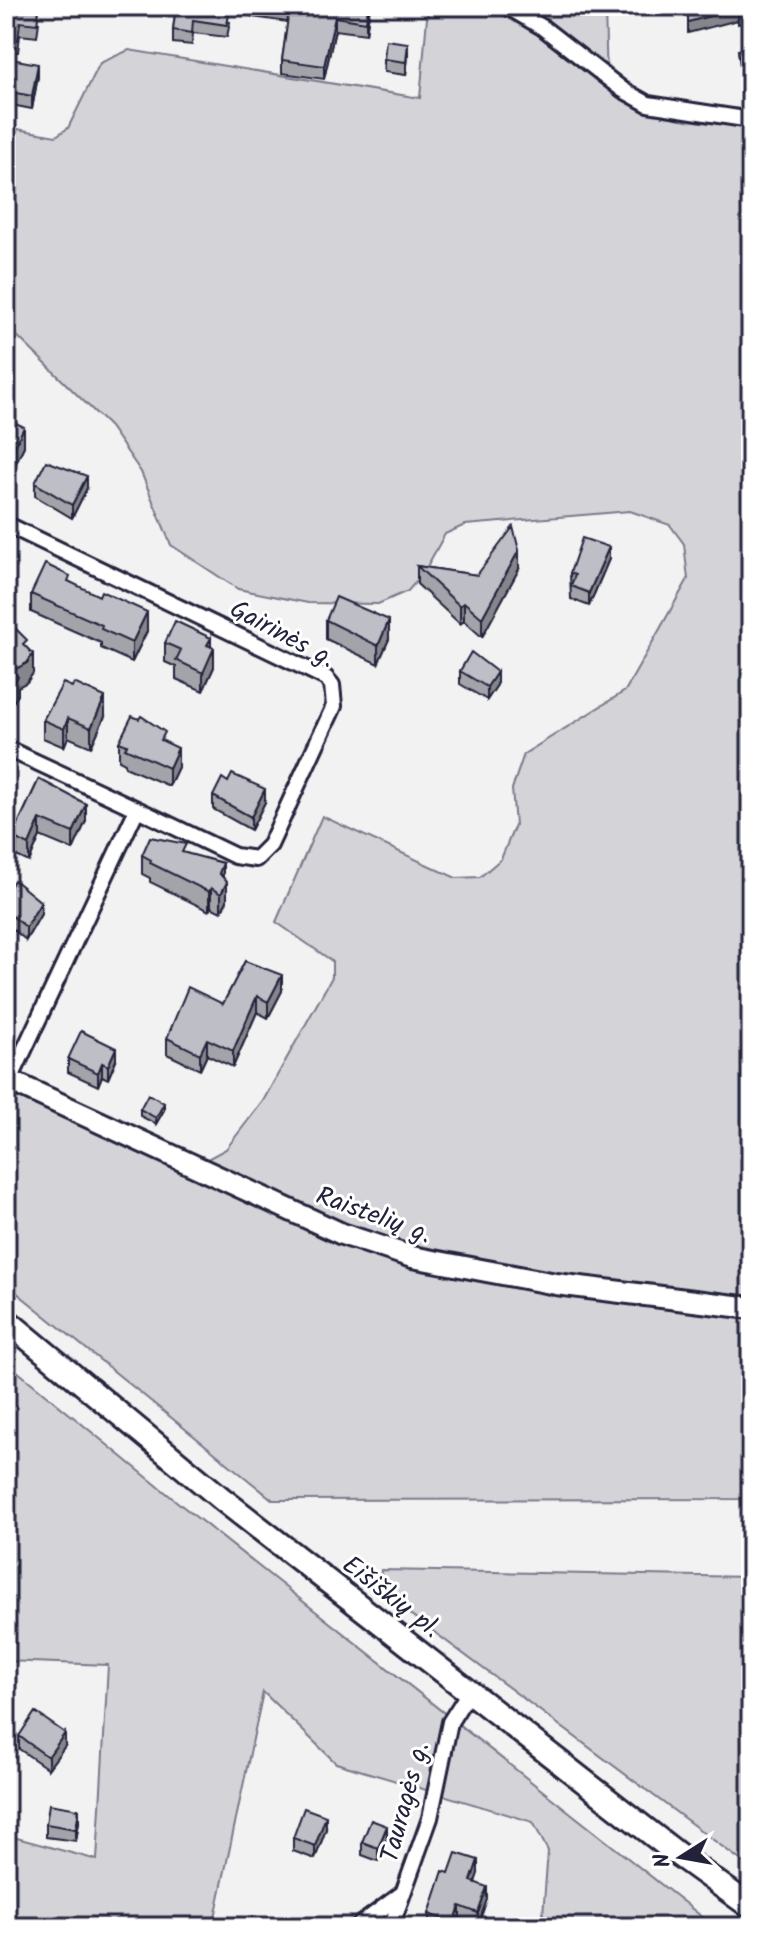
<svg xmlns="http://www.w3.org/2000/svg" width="757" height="1933" font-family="Kalam,sans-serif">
  <rect width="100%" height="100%" fill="#f2f2f3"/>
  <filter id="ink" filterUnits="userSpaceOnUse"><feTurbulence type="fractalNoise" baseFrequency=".0125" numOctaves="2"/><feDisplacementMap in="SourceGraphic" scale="16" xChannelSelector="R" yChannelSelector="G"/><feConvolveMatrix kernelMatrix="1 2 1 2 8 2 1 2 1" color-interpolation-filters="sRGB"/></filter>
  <g filter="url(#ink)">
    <path fill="#d3d3d8" stroke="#7a7a8a" stroke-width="2" d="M428 6H605L607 86C644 123 702 121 751 127V1499L273 1500 6 1284V1069L202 1162 226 1149 263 1101 332 977V961L276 922 322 816 456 878 480 877 501 859 515 825 512 789 524 754 625 691 688 579 684 544 670 525 630 511 465 525 445 534 424 572 408 591 378 604 308 603 238 589 171 545 141 472 110 427 6 325V127L56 136 68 128 100 63 129 50 420 98Z
      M6 1362 181 1505 715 1927H542L548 1851 533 1822 336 1763 263 1692 213 1927H6V1835L97 1860 108 1665 6 1661Z
      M381 1570 751 1577V1868L379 1591Z"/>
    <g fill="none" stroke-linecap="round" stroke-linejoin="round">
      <g stroke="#22223b" stroke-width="20">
        <path id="street" d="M506 6 542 27 623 90 648 104 751 120
          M6 524 326 678 332 685 334 706 270 845 256 859 235 856 137 809 10 1080
          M6 748 137 809
          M357 1927 403 1893
          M391 1927 430 1818 450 1722 469 1692"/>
      </g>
      <g stroke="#22223b" stroke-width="26">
        <path id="secondary" d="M6 1079 342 1234 412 1257 556 1284 751 1308"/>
      </g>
      <g stroke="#22223b" stroke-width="28">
        <path id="primary" d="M6 1320 222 1499 680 1856 751 1907"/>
      </g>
      <use href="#street" stroke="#fff" stroke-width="14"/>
      <use href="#secondary" stroke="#fff" stroke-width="20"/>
      <use href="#primary" stroke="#fff" stroke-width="22"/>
    </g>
    <path fill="#a3a3aa" stroke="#22223b" stroke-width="2" d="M98 6H135L134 12 98 7Z
      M176 6 230 22 227 37 193 33 192 45 173 43V30Z
      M252 6H370L366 34 335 30 324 79 282 73V60L288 22 252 17Z
      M6 10 39 22 37 37 20 35 18 52 6 51Z
      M751 48V72L741 73 738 50Z
      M408 56 406 75 384 72V59Z
      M6 58 38 76 32 109 6 104Z
      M6 418 24 446 10 475 6 473Z
      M35 483 87 488 72 518 35 496Z
      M609 559 589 606 571 599 570 573Z
      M417 566 477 575 519 569 482 637 464 621 460 624 417 584Z
      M70 582 147 631 132 662 101 648V643L31 612V594Z
      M326 620 389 639 378 664 326 639Z
      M6 632 27 648 33 673 27 682 18 687V695L9 708 6 705Z
      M165 643 211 647 214 667 203 691 176 679V667L165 662Z
      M460 671 497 685 487 700 460 684Z
      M105 716 91 747 68 737 64 747 43 738V720Z
      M119 742H165L178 767 169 786 125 767V763L119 760Z
      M39 779 86 821 73 850 40 836 29 862 12 854V837Z
      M213 796 265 802 251 830 213 809Z
      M186 853 223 878 227 901 221 912 211 907 209 911 150 882V878L142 874V855Z
      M6 894 41 914 26 940 6 924Z
      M245 961 282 991 268 1018 257 1012 233 1067 207 1055 200 1070 167 1054V1038L223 1004Z
      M68 1059 116 1060 108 1079 102 1076 98 1086 68 1072Z
      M140 1109 164 1110 156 1124 140 1116Z
      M19 1736 65 1746 48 1769 19 1749Z
      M79 1822 76 1841 46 1837V1824Z
      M326 1829 315 1859 293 1851V1838Z
      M387 1839 378 1861 362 1855V1842Z
      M449 1873H478L475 1882 487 1899 478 1925 460 1919 457 1927 429 1926V1914Z"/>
    <path fill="#85858b" stroke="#22223b" stroke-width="2" d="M368 6H370L366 34V22Z
      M738 8V20L688 33V22Z
      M751 10V21L738 24V12Z
      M335 17V30L324 79V66Z
      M408 43V56L406 75V62Z
      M38 64V76L32 109V96Z
      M24 427V446L10 475V456Z
      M87 476V488L72 518V505Z
      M609 547V559L589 606V593Z
      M519 550V569L482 637V618Z
      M464 602V621L460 624V606Z
      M147 612V631L132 662V643Z
      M389 620V639L378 664V646Z
      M211 638V656L214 648V667L203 691V673L207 645Z
      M33 654V673L27 682 18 687V695L9 708V689L12 671Z
      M497 672V685L487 700V687Z
      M105 697V716L91 747V728Z
      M68 718V737L64 747V729Z
      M178 748V767L169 786V768Z
      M265 789V802L251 830V817Z
      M86 804V821L73 850V833Z
      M40 819V836L29 862V845Z
      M223 863V882L219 873Z
      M227 882V901L221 912V894Z
      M211 888V907L209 911V892Z
      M41 902V914L26 940V927Z
      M282 975V991L268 1018V1002Z
      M257 996V1012L233 1067V1051Z
      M207 1039V1055L200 1070V1054Z
      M116 1048V1060L108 1079V1066Z
      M102 1063V1076L98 1086V1073Z
      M164 1103V1110L156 1124V1118Z
      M65 1733V1746L48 1769V1757Z
      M79 1809V1822L76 1841V1829Z
      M326 1816V1829L315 1859V1846Z
      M387 1826V1839L378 1861V1848Z
      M478 1860V1873L471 1894V1881Z
      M487 1887V1899L478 1925V1913Z
      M460 1906V1919L457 1927H454V1923Z"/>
    <path fill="#bebec6" stroke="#22223b" stroke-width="2" d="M9 6 39 9 37 24 20 22 18 40 6 38V10L8 11Z
      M176 6H203L230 9 227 25 193 20 192 33 173 30Z
      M263 6H368L366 22 335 17 324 66 282 60 289 10Z
      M688 6H751V10L738 12V8L688 22Z
      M386 40 408 43 406 62 384 59Z
      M751 48V65L741 67 738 50Z
      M6 58 38 64 32 96 6 91Z
      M6 418 24 427 10 456 6 454Z
      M46 461 87 476 72 505 35 483Z
      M513 527 519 550 482 618 464 602 460 606 417 566 477 575Z
      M582 538 609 547 589 593 571 586 575 575 570 573Z
      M45 564 70 576 68 581 99 596 101 591 147 612 132 643 101 629 102 625 31 594Z
      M336 597 389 620 378 646 326 620Z
      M175 621 211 638 207 645 214 648 203 673 176 660 181 650 165 643Z
      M13 626 27 640 23 644 33 654 27 663 12 671 18 677 9 689 6 686V632Z
      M471 652 497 672 487 687 460 671Z
      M63 683 72 687 74 683 105 697 91 728 68 718 64 729 43 720Z
      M132 716 139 719 141 716 165 732 161 740 178 748 169 768 125 748 127 745 119 742Z
      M232 774 265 789 251 817 213 796 222 778 228 782Z
      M39 779 86 804 73 833 40 819 29 845 12 837Z
      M150 837 186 844 182 852 223 863 219 873 227 882 221 894 211 888 209 892 150 863 151 860 142 855Z
      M14 880 41 902 26 927 6 911V894Z
      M245 961 282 975 268 1002 257 996 233 1051 207 1039 200 1054 167 1038 188 987 223 1004Z
      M81 1031 116 1048 108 1066 102 1063 98 1073 68 1059Z
      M148 1094 164 1103 156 1118 140 1109Z
      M35 1712 65 1733 48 1757 19 1736Z
      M49 1804 79 1809 76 1829 46 1824Z
      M304 1808 326 1816 315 1846 293 1838Z
      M371 1820 387 1826 378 1848 362 1842Z
      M456 1853 478 1860 471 1881 487 1887 478 1913 460 1906 454 1923 429 1914 443 1871 449 1873Z"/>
  </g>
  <g text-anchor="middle" stroke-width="6" stroke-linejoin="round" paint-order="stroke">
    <g font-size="26" fill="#22223b" stroke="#fff">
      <text transform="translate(283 633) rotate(28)" y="9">Gairinės g.</text>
      <text transform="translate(374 1214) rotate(20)" y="9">Raistelių g.</text>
      <text transform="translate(392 1596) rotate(38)" y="9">Eišiškių pl.</text>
      <text transform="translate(404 1802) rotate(-75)" y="9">Tauragės g.</text>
    </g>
  </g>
  <rect width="757" height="1933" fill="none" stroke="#fff" stroke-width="32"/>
  <rect x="16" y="16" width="725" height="1901" fill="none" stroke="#22223b" stroke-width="3" filter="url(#ink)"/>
  <g transform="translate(681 1857) rotate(259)" stroke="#ffffff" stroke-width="6" paint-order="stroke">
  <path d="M0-6L14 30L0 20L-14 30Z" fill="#22223b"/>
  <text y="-12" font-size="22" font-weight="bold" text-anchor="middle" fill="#22223b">N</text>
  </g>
</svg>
